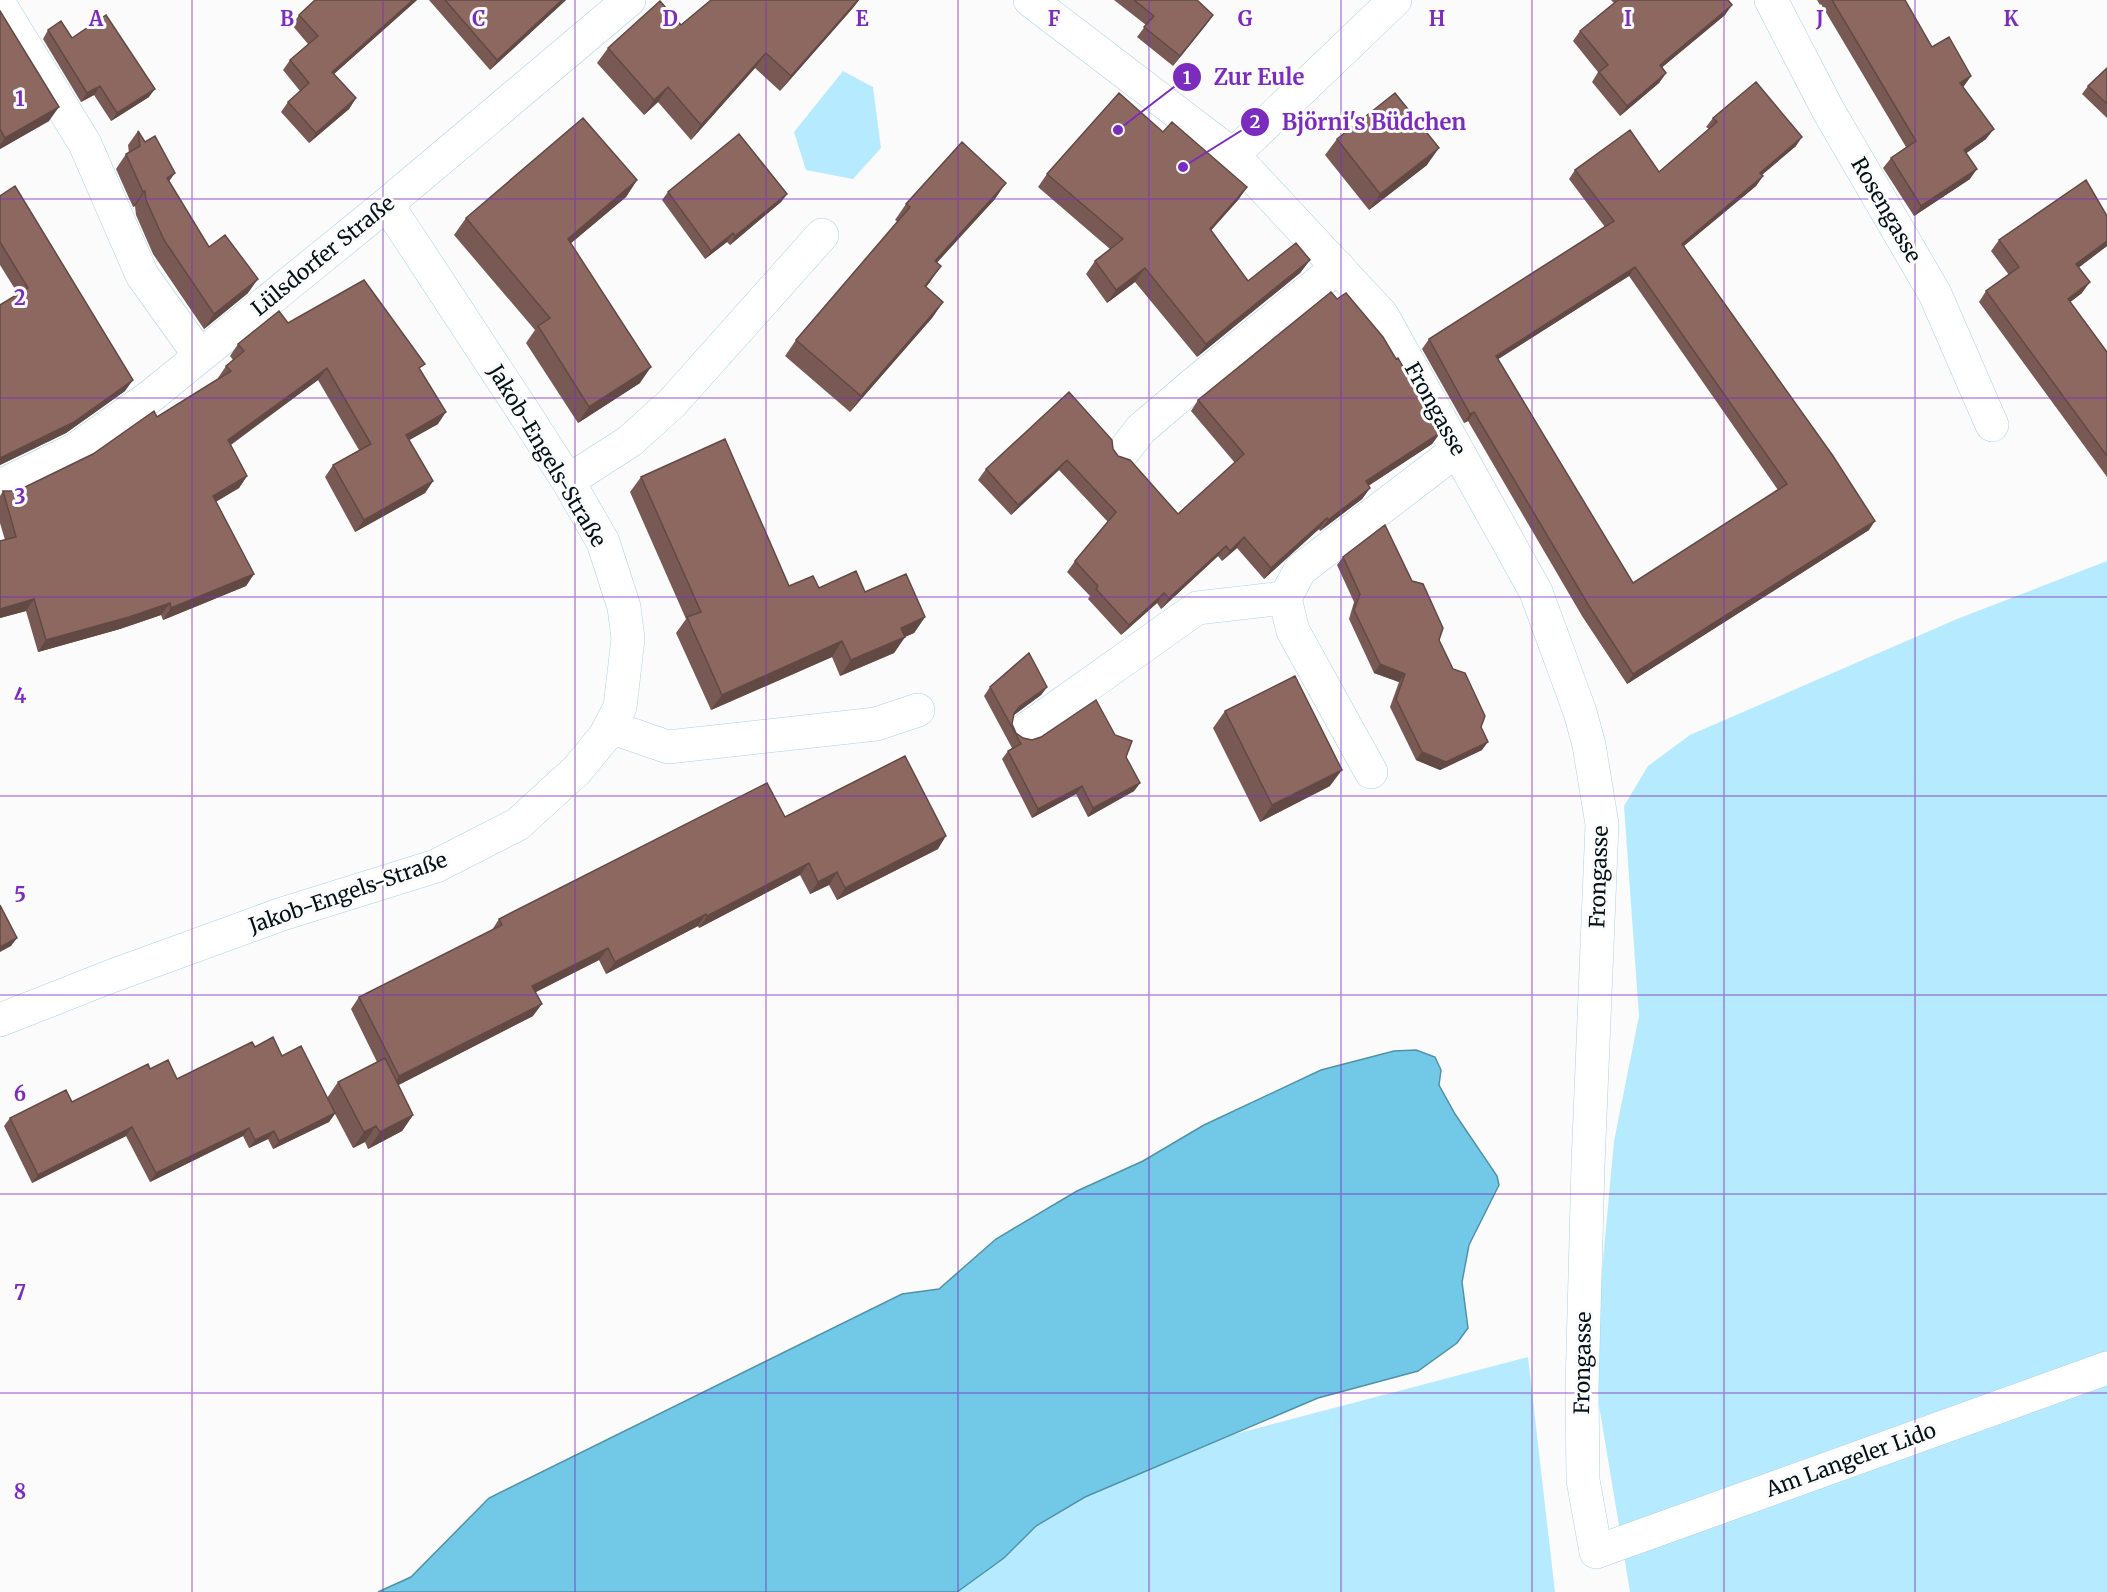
<svg xmlns="http://www.w3.org/2000/svg" width="2107" height="1592" font-family="Merriweather,serif">
  <rect width="100%" height="100%" fill="#fbfbfb"/>
  <path fill="#b6ebff" d="M843 71 873 87 881 148 853 179 806 170 794 132Z
    M2107 561V1592H1630L1593 1369 1614 1141 1639 1016 1624 806 1648 766 1690 735 1957 619Z
    M1528 1357 1555 1592H957L1004 1558 1036 1526 1085 1497 1235 1434Z"/>
  <path fill="#71c9e7" stroke="#5092a9" stroke-width="1.5" d="M1416 1050 1435 1057 1441 1070 1439 1085 1455 1114 1497 1176 1499 1185 1469 1245 1462 1282 1468 1328 1457 1343 1418 1371 1318 1398 1085 1497 1036 1526 1004 1558 957 1592H378L411 1577 489 1498 902 1294 939 1289 996 1239 1077 1191 1143 1161 1204 1125 1321 1070 1394 1051Z"/>
  <g fill="none" stroke-linecap="round" stroke-linejoin="round">
    <g stroke="#a8d3e3" stroke-width="34">
      <path id="minor" d="M1030 0 1233 155 1382 315 1536 592 1580 712 1589 745 1602 824 1588 1165 1582 1388 1583 1480 1596 1552 2107 1368
        M1771 0 1828 110 1935 294 1992 425
        M0 5 85 144 142 275 200 356
        M1233 155 1395 0
        M1123 452 1141 429 1196 382 1338 267
        M568 481 630 441 672 403 822 235
        M0 486 76 449 151 396 387 204 629 0
        M610 727 668 747 876 724 918 710
        M1025 730 1197 608 1285 598
        M1371 772 1293 631 1285 598 1300 570 1457 450
        M0 1020 109 977 282 914 436 866 518 824 577 770 605 736 620 707 628 639 624 607 603 542 568 481 525 414 387 204"/>
    </g>
    <use href="#minor" stroke="#fff" stroke-width="33"/>
  </g>
  <path fill="#795953" fill-rule="evenodd" d="M315 0H417L334 74 356 98 349 109 309 143 281 112 288 102 300 91 283 70 290 60 308 44 292 25 299 15Z
    M429 0H566L490 70Z
    M711 0H859L852 9 780 91 755 68 691 140 658 102 644 115 597 63 608 48 681 25Z
    M1114 0H1197L1213 15 1173 66 1137 37 1146 25Z
    M1611 0H1728L1725 15 1662 67 1666 73 1659 83 1620 116 1592 82 1598 72 1573 41 1580 31 1614 3Z
    M1817 0H1905L1932 47 1971 76 1963 87 1986 139 1966 153 1970 179 1914 216 1883 168 1891 158 1906 147 1821 4 1820 5Z
    M0 11 49 121 0 149Z
    M48 30 72 38 149 97 111 121 94 95 81 102 43 39Z
    M2107 68V118L2082 94 2088 86Z
    M1713 118 1796 146 1762 175 1763 176 1756 186 1684 246 1869 530 1627 684 1582 616 1468 421 1464 423 1422 349 1429 339 1605 227 1569 179 1575 170 1659 172 1709 129 1706 127ZM1629 276 1778 490 1633 583 1498 359Z
    M138 131 209 247 248 293 204 329 153 254 136 215 135 206 133 207 116 169 126 154 129 153 128 145Z
    M1163 132 1247 187 1238 200 1211 230 1248 281 1310 260 1300 273 1197 357 1135 282 1107 303 1086 274 1095 261 1110 249 1038 187 1047 174Z
    M1337 139 1427 165 1369 210 1325 155Z
    M637 180 626 197 571 243 640 383 578 423 526 343 535 330 454 235 466 218Z
    M668 192 787 194 781 202 730 245 727 242 705 259 662 200Z
    M0 196 125 391 66 433 0 465V305L18 294 0 265Z
    M995 199 936 262 930 282 926 287 943 302 932 318 850 412 785 356 796 340 898 222 895 220 906 204Z
    M2107 216V246L2079 267 2082 293 2070 302 2107 352V477L1979 302 1986 291 2009 275 1991 251 1999 240Z
    M288 323 421 371 438 424 409 440 433 481 425 493 355 532 325 477 333 465 359 450 318 380 231 445 247 476 239 488 216 502 254 574 246 586 163 620 161 615 120 629 38 652 26 611 0 618V541L5 540 0 523V496L3 491H17L93 454 157 417 219 379 218 378 226 366 233 360 230 356 238 344Z
    M1198 400 1440 433 1432 444 1368 486 1370 488 1362 499 1320 531 1319 529 1264 579 1237 548 1222 561 1218 556 1161 609 1157 603 1121 635 1088 599 1090 596 1067 572 1075 561 1108 522 1059 470 1011 515 978 480 986 469 1113 449 1118 456 1178 514 1235 463 1191 411Z
    M641 477 789 586 865 592 925 617 914 633 905 637 894 653 840 676 832 657 711 710 676 633 686 619 630 492Z
    M1343 557 1439 640 1481 727 1482 750 1440 770 1416 760 1390 707 1399 682 1374 673 1349 619 1354 602 1337 565Z
    M990 687H1047L1041 695 1014 715 1012 724 1016 733 1023 738 1126 757 1140 783 1134 791 1088 817 1076 794 1032 818 1002 759 1008 751 1012 748 984 696Z
    M1225 711 1330 786 1260 822 1213 728Z
    M785 817 938 849 837 900 829 885 810 894 800 875 699 928 698 926 606 974 599 960 536 992 533 1016 398 1085 413 1115 402 1131 368 1149 365 1142 353 1148 335 1114 329 1122 273 1149 268 1139 249 1148 243 1136 150 1182 126 1136 32 1183 4 1126 10 1118 72 1102 177 1079 255 1047 282 1056 327 1098 338 1082 377 1062 351 1009 359 997 492 930 499 919Z"/>
  <path fill="#634944" d="M413 0H417L325 82 332 72Z
    M562 0H566L490 70 497 60Z
    M858 0H859L852 9 780 91 791 76Z
    M1732 5 1725 15 1653 75 1660 65Z
    M1213 15 1206 25 1173 66 1180 56Z
    M766 53 755 68 691 140 701 125Z
    M1666 73 1659 83 1620 116 1627 106Z
    M1971 76 1964 86 1953 93 1960 83Z
    M100 86 94 95 81 102 87 93Z
    M668 87 658 102 644 115 654 100Z
    M155 89 149 97 111 121 117 113Z
    M356 98 349 109 309 143 316 133Z
    M59 107 49 121 0 149V145L5 138Z
    M1994 129 1986 139 1957 160 1964 150Z
    M1802 137 1796 146 1753 182 1760 173Z
    M1439 148 1427 165 1369 210 1380 194Z
    M1977 169 1970 179 1914 216 1921 206Z
    M175 173 165 187 167 178Z
    M1763 176 1756 186 1675 253 1682 244Z
    M637 180 626 197 557 255 568 239Z
    M1006 183 995 199 924 277 935 261Z
    M1247 187 1238 200 1201 242 1210 229Z
    M145 191 135 206 133 207 143 192Z
    M787 194 781 202 730 245 735 236Z
    M733 233 727 242 705 259 711 251Z
    M2107 241V246L2069 275 2076 264Z
    M1310 260 1300 273 1197 357 1206 344Z
    M941 266 930 282 914 302 925 286Z
    M1635 267 1629 276 1489 365 1496 356Z
    M1145 268 1135 282 1107 303 1116 290Z
    M258 279 248 293 204 329 214 314Z
    M2090 282 2082 293 2060 310 2068 299Z
    M943 302 932 318 850 412 861 396Z
    M651 367 640 383 578 423 589 407Z
    M327 368 318 380 220 452 228 440Z
    M133 380 125 391 66 433 0 465V458Z
    M446 412 438 424 397 447 406 435Z
    M1474 412 1468 421 1464 423 1470 414Z
    M1440 433 1432 444 1359 492 1366 481Z
    M1067 460 1059 470 1011 515 1018 505Z
    M247 476 239 488 204 508 213 496Z
    M433 481 425 493 355 532 364 520Z
    M1370 488 1362 499 1320 531 1328 520Z
    M1327 518 1319 529 1264 579 1271 568Z
    M1875 521 1869 530 1627 684 1633 674Z
    M1244 537 1237 548 1222 561 1230 551Z
    M1226 546 1218 556 1161 609 1169 598Z
    M254 574 246 586 163 620 171 608Z
    M1164 593 1157 603 1121 635 1129 625Z
    M34 599 26 611 0 618V609Z
    M170 603 161 615 120 629 38 652 46 640Z
    M925 617 914 633 890 643 901 628Z
    M905 637 894 653 840 676 851 660Z
    M842 641 832 657 711 710 722 695Z
    M1380 664 1405 674 1399 682 1374 673Z
    M1047 687 1041 695 1014 715 1008 722 1020 706Z
    M1488 742 1482 750 1440 770 1416 760 1422 752Z
    M1342 770 1330 786 1260 822 1272 805Z
    M1140 783 1134 791 1088 817 1093 808Z
    M1082 786 1076 794 1032 818 1038 809Z
    M946 836 938 849 837 900 845 888Z
    M809 863 800 875 699 928 707 916Z
    M837 872 829 885 810 894 818 882Z
    M706 914 698 926 606 974 615 962Z
    M17 938 11 946 0 952V947Z
    M608 948 599 960 524 998 532 986Z
    M542 1004 533 1016 391 1089 399 1076Z
    M335 1113 329 1122 273 1149 279 1141Z
    M413 1115 402 1131 368 1149 380 1132Z
    M376 1126 365 1142 353 1148 364 1132Z
    M132 1127 126 1136 32 1183 38 1175Z
    M249 1128 243 1136 150 1182 156 1173Z
    M274 1131 268 1139 249 1148 255 1140Z"/>
  <path fill="#8d6861" stroke="#634944" stroke-width="1.5" fill-rule="evenodd" d="M315 0H413L332 72 356 98 316 133 288 102 309 83 290 60 318 36 299 15Z
    M445 0H562L497 60Z
    M711 0H858L791 76 766 53 701 125 668 87 654 100 608 48 660 1 681 25Z
    M1134 0H1197L1213 15 1180 56 1144 27 1154 16Z
    M1618 0H1728L1732 5 1660 65 1666 73 1627 106 1599 72 1608 65 1580 31Z
    M1832 0H1905L1932 47 1949 37 1971 76 1960 83 1994 129 1964 150 1977 169 1921 206 1891 158 1916 141Z
    M0 11 59 107 5 138 0 129Z
    M106 15 155 89 117 113 100 86 87 93 48 30 61 21 72 38Z
    M2107 68V104L2088 86Z
    M1756 82 1802 137 1760 173 1763 176 1682 244 1833 456 1875 521 1633 674 1589 606 1474 412 1470 414 1429 339 1614 221 1575 170 1630 130 1659 172 1717 122 1713 118ZM1635 267 1787 484 1633 583 1496 356Z
    M1119 93 1163 132 1172 122 1247 187 1210 229 1248 281 1296 243 1310 260 1206 344 1145 268 1116 290 1095 261 1123 239 1047 174Z
    M1395 93 1439 148 1380 194 1337 139Z
    M583 118 637 180 568 239 651 367 589 407 538 326 550 318 466 218Z
    M138 131 145 142 155 136 175 173 167 178 209 247 225 235 258 279 214 314 164 240 146 200 145 191 143 192 126 154 140 146Z
    M739 134 787 194 735 236 733 233 711 251 668 192Z
    M962 142 1006 183 935 261 941 266 925 286 943 302 861 396 796 340 910 207 906 204Z
    M2086 180 2107 216V241L2076 264 2090 282 2068 299 2107 352V456L1986 291 2019 267 1999 240Z
    M15 186 133 380 74 422 0 458V305L28 288 0 242V196Z
    M364 280 425 364 419 368 446 412 406 435 433 481 364 520 333 465 371 444 327 368 228 440 247 476 213 496 254 574 171 608 170 603 129 617 46 640 34 599 0 609V541L16 537 3 491H17L93 454 154 411 157 417 231 371 226 366 244 351 238 344 279 311 288 323Z
    M1331 292 1337 299 1346 293 1383 337 1396 359 1398 358 1440 433 1366 481 1370 488 1328 520 1327 518 1271 568 1244 537 1230 551 1226 546 1169 598 1164 593 1129 625 1096 589 1098 586 1075 561 1116 512 1067 460 1018 505 986 469 1069 392 1112 440 1113 449 1118 456 1130 460 1178 514 1244 454 1198 400Z
    M725 439 789 586 813 576 819 588 856 571 865 592 906 574 925 617 901 628 905 637 851 660 842 641 722 695 687 617 701 612 641 477Z
    M1385 525 1412 581 1423 584 1443 628 1439 640 1453 669 1465 673 1485 716 1481 727 1488 742 1446 762 1422 752 1396 699 1405 674 1380 664 1354 610 1360 594 1343 557Z
    M1029 653 1047 687 1020 706 1014 713 1012 724 1016 733 1023 738 1032 740 1041 737 1096 700 1115 735 1132 741 1126 757 1140 783 1093 808 1082 786 1038 809 1008 751 1021 744 990 687Z
    M1295 676 1342 770 1272 805 1225 711Z
    M905 756 946 836 845 888 837 872 818 882 809 863 707 916 706 914 615 962 608 948 532 986 542 1004 399 1076 359 997 502 925 499 919 767 783 785 817Z
    M0 905 17 938 0 947Z
    M273 1037 282 1056 301 1046 335 1113 279 1141 274 1131 255 1140 249 1128 156 1173 132 1127 38 1175 10 1118 66 1090 72 1102 148 1064 150 1069 168 1060 177 1079 252 1042 255 1047Z
    M385 1058 413 1115 380 1132 376 1126 364 1132 338 1082Z"/>
  <path fill="none" stroke="#7b2cbf" stroke-width="1.5" stroke-opacity="0.55" d="M192 0V1592M383 0V1592M575 0V1592M766 0V1592M958 0V1592M1149 0V1592M1341 0V1592M1532 0V1592M1724 0V1592M1915 0V1592M0 199H2107M0 398H2107M0 597H2107M0 796H2107M0 995H2107M0 1194H2107M0 1393H2107"/>
  <g text-anchor="middle" stroke-width="6" stroke-linejoin="round" paint-order="stroke">
    <g font-size="21" fill="#031217" stroke="#fbfbfb">
      <text transform="translate(1886 210) rotate(60)" y="7">Rosengasse</text>
      <text transform="translate(323 256) rotate(-39)" y="7">Lülsdorfer Straße</text>
      <text transform="translate(1435 409) rotate(61)" y="7">Frongasse</text>
      <text transform="translate(547 456) rotate(59)" y="7">Jakob-Engels-Straße</text>
      <text transform="translate(1599 877) rotate(-88)" y="7">Frongasse</text>
      <text transform="translate(348 893) rotate(-19)" y="7">Jakob-Engels-Straße</text>
      <text transform="translate(1583 1363) rotate(-89)" y="7">Frongasse</text>
      <text transform="translate(1851 1460) rotate(-20)" y="7">Am Langeler Lido</text>
    </g>
  </g>
  <g font-size="20" text-anchor="middle" font-weight="bold" fill="#7b2cbf" stroke="#fbfbfb" stroke-width="6" stroke-linejoin="round" paint-order="stroke">
    <text x="96" y="26">A</text>
    <text x="287" y="26">B</text>
    <text x="479" y="26">C</text>
    <text x="670" y="26">D</text>
    <text x="862" y="26">E</text>
    <text x="1054" y="26">F</text>
    <text x="1245" y="26">G</text>
    <text x="1437" y="26">H</text>
    <text x="1628" y="26">I</text>
    <text x="1820" y="26">J</text>
    <text x="2011" y="26">K</text>
    <text x="20" y="106">1</text>
    <text x="20" y="305">2</text>
    <text x="20" y="504">3</text>
    <text x="20" y="703">4</text>
    <text x="20" y="902">5</text>
    <text x="20" y="1101">6</text>
    <text x="20" y="1300">7</text>
    <text x="20" y="1499">8</text>
  </g>
  <path fill="none" stroke="#7b2cbf" stroke-width="2" d="M1118 130L1187 77M1183 167L1255 122"/>
  <g fill="#7b2cbf" stroke="#fbfbfb" stroke-width="2">
    <circle cx="1118" cy="130" r="6"/>
    <circle cx="1183" cy="167" r="6"/>
    <circle cx="1187" cy="77" r="15"/>
    <circle cx="1255" cy="122" r="15"/>
  </g>
  <g font-size="18" text-anchor="middle" font-weight="bold" fill="#fff">
    <text x="1187" y="84">1</text>
    <text x="1255" y="128">2</text>
  </g>
  <g font-size="22" text-anchor="middle" font-weight="bold" fill="#7b2cbf" stroke="#fbfbfb" stroke-width="6" stroke-linejoin="round" paint-order="stroke">
    <text x="1259" y="85">Zur Eule</text>
    <text x="1374" y="130">Björni's Büdchen</text>
  </g>
</svg>
